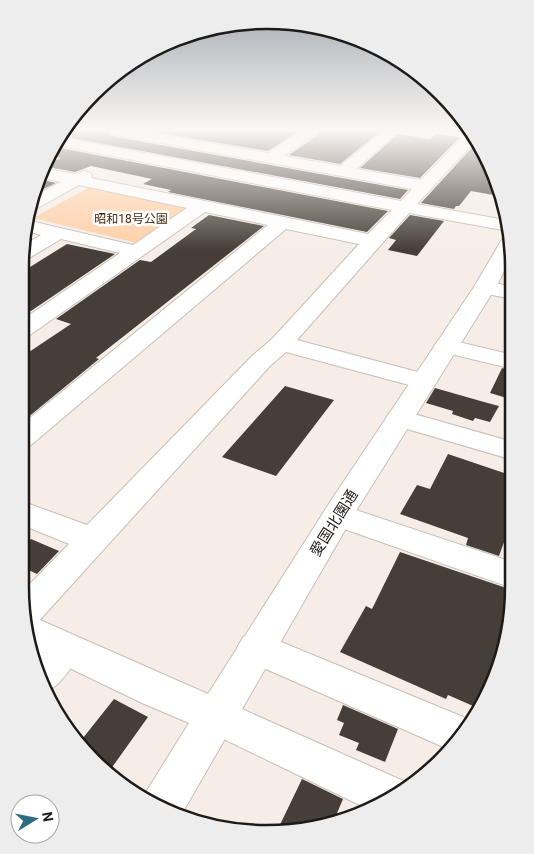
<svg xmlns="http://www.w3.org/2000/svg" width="534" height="854" font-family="Roboto,'Noto Sans JP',sans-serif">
  <rect width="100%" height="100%" fill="#f6eee6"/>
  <path fill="#ffcfa6" d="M90 187 188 208 137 243 33 218Z"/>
  <path fill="#463f39" d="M72 131H108L110 135 117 137 408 190 400 199 72 138Z
    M148 131H299L268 151Z
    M320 131H381L340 164 289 155 317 136Z
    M398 134 430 139 436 134 460 137 420 178 360 168Z
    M478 141 488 158 499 196 471 191 459 206H456L454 209 421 203Z
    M55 147 388 211 367 232 168 192 171 190 143 184 152 179 91 166 75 172 43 166 61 158 49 155Z
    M37 178 38 179 56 183 33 194Z
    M209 215 264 226 96 358 99 359 21 423V350L29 352 71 324 56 319 140 260 151 262 196 229 191 228Z
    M410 215 444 221 417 256 388 250 396 240 389 238Z
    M67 244 115 254 31 311 22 308V272Z
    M502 368 513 371V400L490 393Z
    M285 386 334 400 276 476 222 457Z
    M435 388 484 402 499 406 490 422 475 418 473 421 452 414 453 411 426 403Z
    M448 454 513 476 512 520 499 556 466 545 468 538 400 514 417 485 430 489Z
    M31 539 59 551 37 574 20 566V549Z
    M400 552 512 590V619L495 681 480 709 448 695 446 699 340 652 366 606 372 609Z
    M114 699 148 717 108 773 79 743Z
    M343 705 398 729 385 762 356 750 359 743 339 735 344 723 337 720Z
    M302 779 343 799 332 825 276 833Z"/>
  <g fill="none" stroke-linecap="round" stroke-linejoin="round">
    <g stroke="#c6beb7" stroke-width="2">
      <path id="minor" d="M110 131H139L268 153 302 131H318L316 134 284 156 340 166 384 131H399L356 169 421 180 469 131H472L477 139 417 204 505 220 508 231 409 213 297 340 433 376 437 381 433 386 424 389 286 352 270 366 37 623 26 626 21 593 69 544 20 524 21 501 87 525 252 356 273 338 359 244 286 229 31 445 21 448V425L268 225 205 212 30 335 21 337 22 320 120 253 61 239 29 258 22 260V246L41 235 23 230 26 220 133 245 187 208 79 185 36 209 29 210 32 197 61 182 38 177 42 168 75 174 84 171 90 173 92 176 91 178 368 234 392 210 55 145 59 137 401 201 412 189 117 135 112 134Z
        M485 281 513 287V299L477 292 474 287 477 282Z
        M446 339 513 355V369L438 351 434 346 438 341Z
        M400 410 513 442V460L390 424 386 418 390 412Z
        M338 504 512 562V588L327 523 322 515 327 507Z
        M64 632 77 637 83 648C76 661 60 687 46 692L33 666 32 659 51 637Z
        M256 632 269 637 473 721 463 738 448 749 243 659 237 648 243 637Z
        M217 698 408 783 410 787 404 792 368 809 203 729 197 716 203 703Z"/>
    </g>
    <g stroke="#c6beb7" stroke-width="2">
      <path id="tertiary" d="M509 236 513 254 496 287 356 511 180 817 143 797 189 723 142 703 30 649 25 617 40 620 208 694 332 499 474 287 501 241 504 237Z"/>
    </g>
    <use href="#minor" fill="#fff" fill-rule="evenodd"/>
    <use href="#tertiary" fill="#fff" fill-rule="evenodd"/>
  </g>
  <linearGradient id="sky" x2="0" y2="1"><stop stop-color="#a2a9b0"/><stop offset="0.52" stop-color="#fbf7f4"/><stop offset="1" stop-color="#fbf7f4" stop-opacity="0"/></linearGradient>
  <rect width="534" height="250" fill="url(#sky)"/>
  <g text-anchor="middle" stroke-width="5" stroke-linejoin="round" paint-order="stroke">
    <g font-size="12" fill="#43280d" stroke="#fff">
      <text x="131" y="223">昭和18号公園</text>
    </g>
    <g font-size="15" fill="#1d1a18" stroke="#fff">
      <text transform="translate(334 523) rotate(-58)" y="5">愛国北園通</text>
    </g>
  </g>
  <path d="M0 0H534V854H0ZM267 29H267A238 238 0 0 1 505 267V587A238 238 0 0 1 267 825H267A238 238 0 0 1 29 587V267A238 238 0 0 1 267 29Z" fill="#ededed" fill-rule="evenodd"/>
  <path fill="none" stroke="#1d1a18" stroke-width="2.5" d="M267 29H267A238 238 0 0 1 505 267V587A238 238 0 0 1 267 825H267A238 238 0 0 1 29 587V267A238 238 0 0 1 267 29Z"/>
  <g transform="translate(35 819) rotate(80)"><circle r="24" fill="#ffffff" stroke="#a5a3a3"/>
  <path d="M0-4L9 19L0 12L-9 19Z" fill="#2d6b81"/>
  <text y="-8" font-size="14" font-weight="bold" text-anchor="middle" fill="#1d1a18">N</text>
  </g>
</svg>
